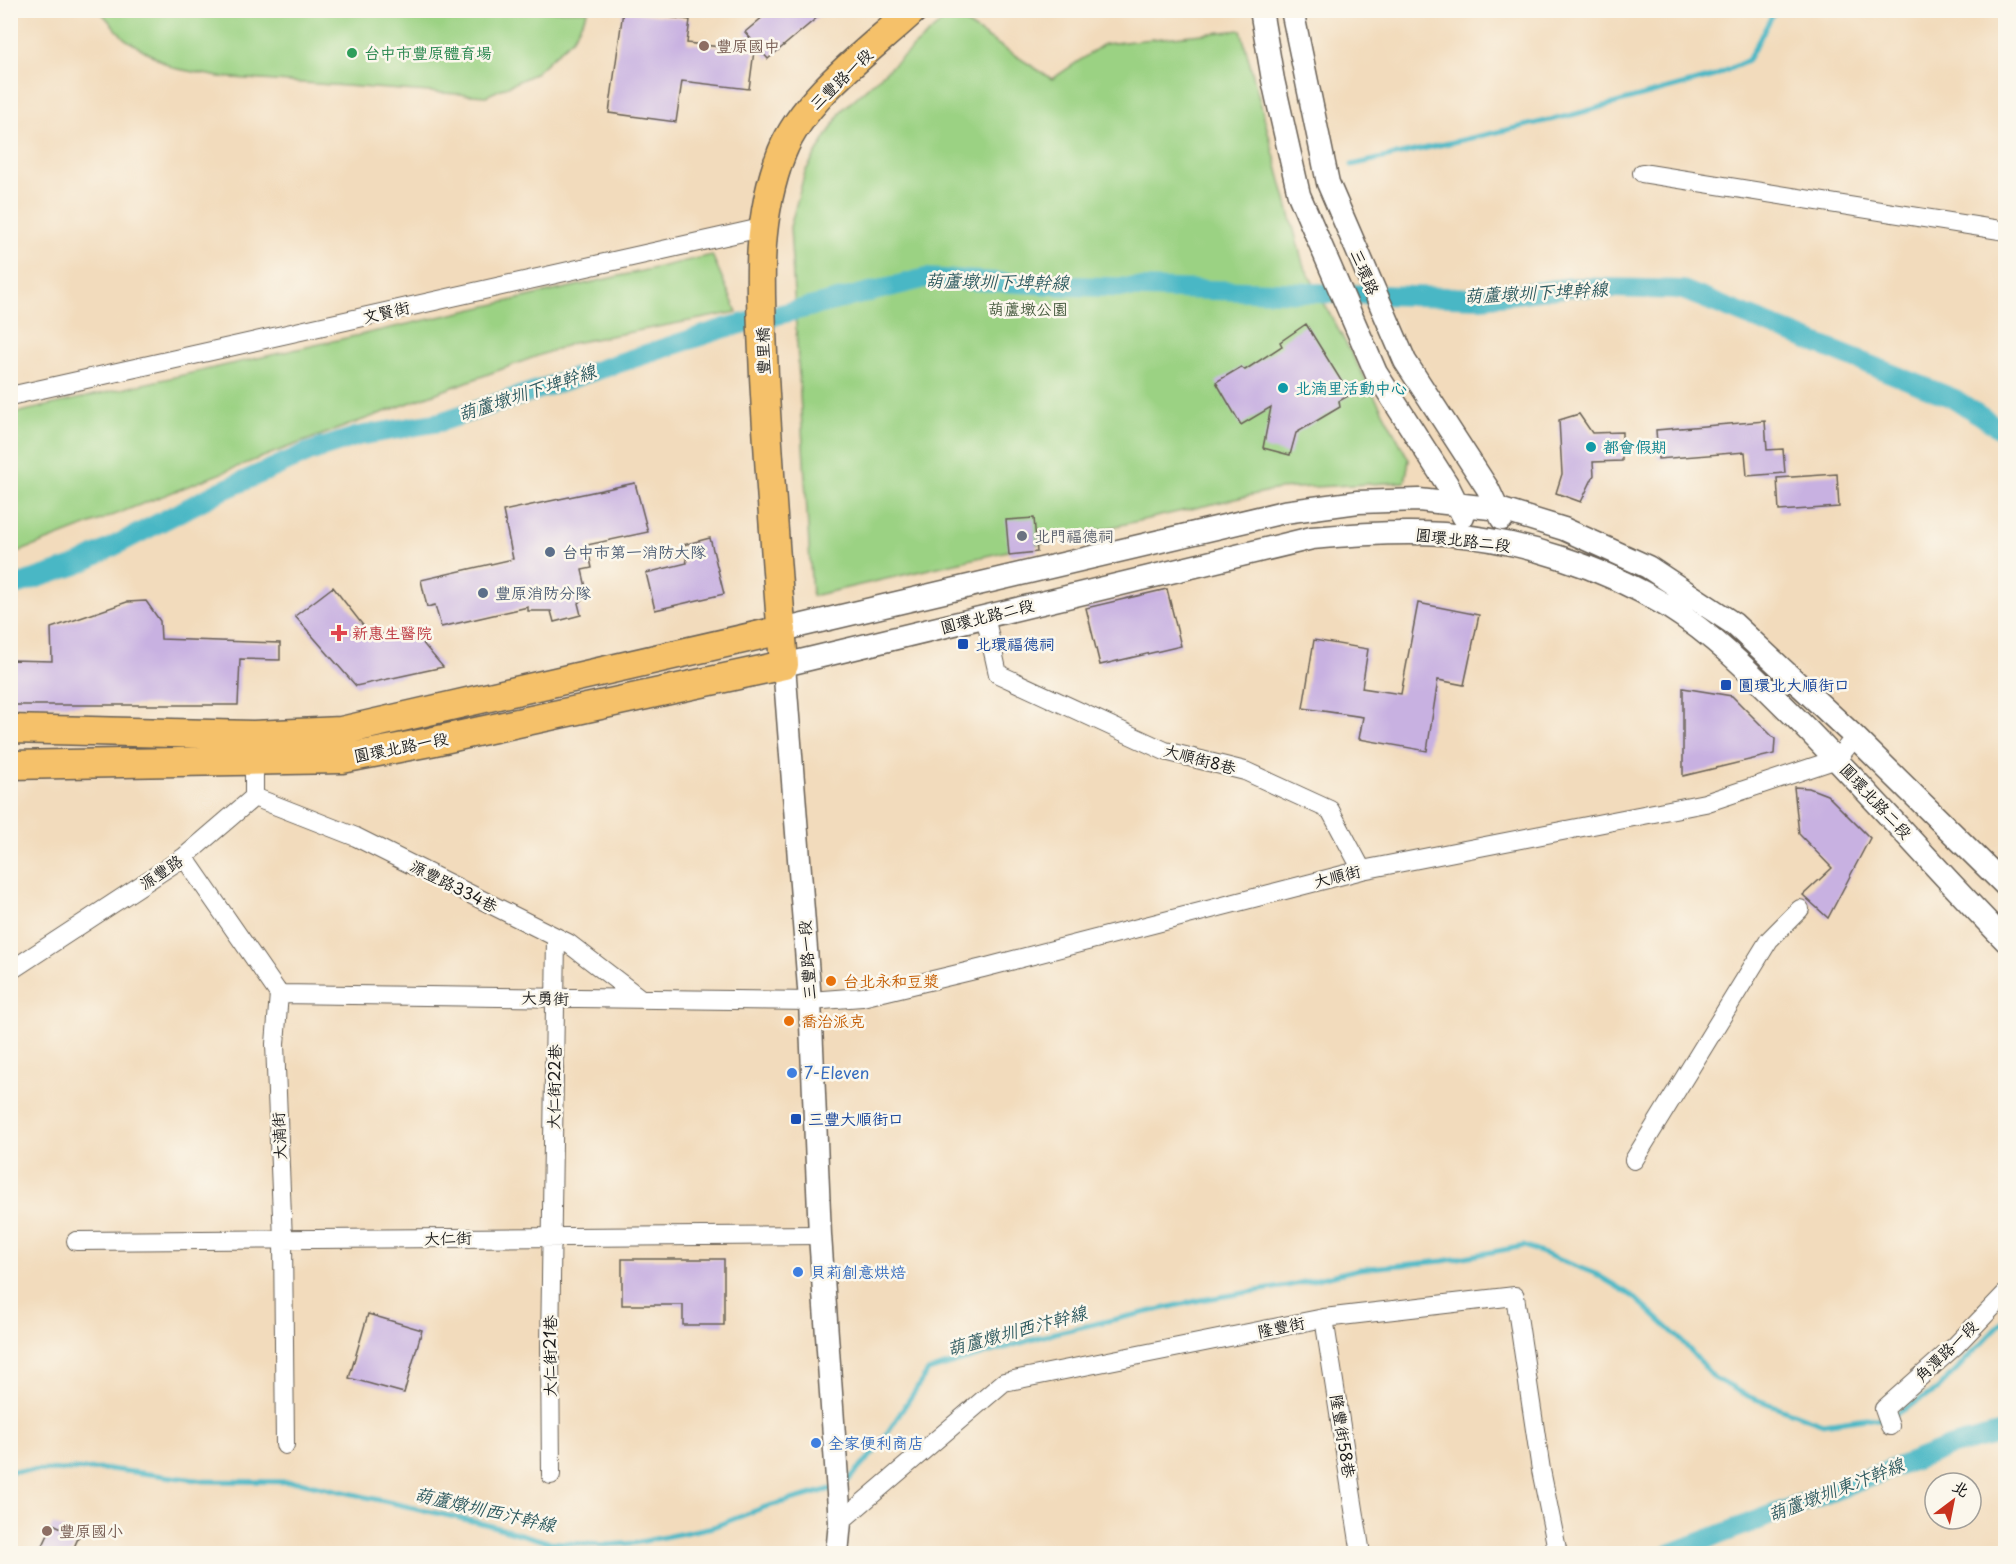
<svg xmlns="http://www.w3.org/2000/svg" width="2016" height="1564" font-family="'Playpen Sans','LXGW WenKai TC',sans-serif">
  <rect width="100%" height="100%" fill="#fbf7ec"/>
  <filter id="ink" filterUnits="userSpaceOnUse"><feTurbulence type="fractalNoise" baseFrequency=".0167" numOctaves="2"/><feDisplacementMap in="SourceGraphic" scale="12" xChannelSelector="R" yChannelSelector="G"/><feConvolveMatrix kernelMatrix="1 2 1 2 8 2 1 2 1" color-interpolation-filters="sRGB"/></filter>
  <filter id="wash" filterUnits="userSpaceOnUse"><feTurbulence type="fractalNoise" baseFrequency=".008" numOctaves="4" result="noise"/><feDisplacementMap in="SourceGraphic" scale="24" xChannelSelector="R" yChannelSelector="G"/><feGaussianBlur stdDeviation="1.35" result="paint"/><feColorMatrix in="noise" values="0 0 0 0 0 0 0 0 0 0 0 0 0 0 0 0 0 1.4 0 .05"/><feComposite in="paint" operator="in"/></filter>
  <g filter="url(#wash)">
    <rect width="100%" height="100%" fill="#f2dbbc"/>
    <path fill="#9bd283" stroke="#5c7750" stroke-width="1.5" d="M100 11H588L573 38 534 74 486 96 219 77 173 68 125 39Z
      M951 14 1052 79 1104 44 1241 30 1303 264 1409 460 1405 482 1278 489 812 596 790 227 805 172 842 110Z
      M712 255 737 312 573 343 278 451 11 555V414Z"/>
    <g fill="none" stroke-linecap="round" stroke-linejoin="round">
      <path stroke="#4ab7c5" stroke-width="5" d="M1352 165 1572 115 1715 76 1748 60 1772 16 1780 10
        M10 1471 109 1469 204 1481 300 1482 485 1524 548 1542 606 1545 635 1543 713 1527 765 1507 831 1489
        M843 1486 876 1450 928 1371 1054 1333 1201 1300 1287 1286 1359 1269 1443 1261 1524 1246 1596 1274 1634 1297 1681 1340 1714 1378 1750 1397 1823 1424 1866 1418 1885 1420 1937 1390 2006 1318"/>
      <path stroke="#4ab7c5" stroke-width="20" d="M10 587 77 565 219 492 309 452 358 436 440 422 725 328 926 278 1071 286 1482 298 1573 287 1683 290 1955 399 2006 433
        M1669 1554 1949 1447 2006 1432"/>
    </g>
    <g id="blocks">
      <path fill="#c8b1e1" d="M771 10H826L768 59 745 32Z
        M623 11 690 20 687 43 754 51 749 89 682 81 676 122 609 113Z
        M1306 324 1350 395 1339 401 1340 407 1296 433 1290 455 1263 448 1271 407 1241 425 1216 382 1241 367 1245 370 1282 346 1280 342Z
        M1579 414 1592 433 1622 432V461L1593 462 1594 475 1581 502 1556 493 1562 474 1559 420Z
        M1765 421 1767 450 1783 449 1785 473 1747 476 1745 452 1658 459 1656 430Z
        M1837 474 1839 507 1779 511 1777 478Z
        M635 483 648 532 587 545 592 568 582 570 588 596 578 603 581 615 554 622 551 611H528V607L441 627 435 605 427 607 421 580 513 559 503 511Z
        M1034 518 1037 552 1009 555 1006 520Z
        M710 538 724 594 655 610 646 573 687 563 683 545Z
        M333 587 372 637 410 628 443 667 356 686 295 616Z
        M1167 589 1181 646 1100 665 1086 608Z
        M146 601 160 621 161 639 280 643V660L240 659 238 705H10V660L52 661 51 628 127 602Z
        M1418 603 1479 615 1464 685 1438 680 1427 751 1359 739 1363 717 1303 708 1314 640 1368 649 1362 688 1401 694Z
        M1683 688 1732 696 1775 739 1774 754 1683 776Z
        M1794 787 1809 788 1827 795 1870 838 1828 918 1803 895 1832 868 1799 834Z
        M622 1259H724V1325H683V1305H622Z
        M368 1314 422 1330 404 1393 349 1378Z
        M53 1524 79 1536 71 1554H39Z"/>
    </g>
  </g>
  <g filter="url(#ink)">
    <use href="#blocks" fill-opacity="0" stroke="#675f54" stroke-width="1.5"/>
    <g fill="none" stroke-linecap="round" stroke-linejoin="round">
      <g stroke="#675f54" stroke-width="20">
        <path id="minor" d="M1642 173 2006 231
          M10 396 761 228
          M985 616 998 674 1165 751 1245 771 1330 810 1362 870
          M254 797 356 837 568 943 641 999
          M184 857 279 994 275 1044 283 1240 285 1445
          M10 971 184 857 254 797V750
          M279 994 810 1001 862 997 983 968 1362 870 1705 803 1837 759 1855 737
          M1634 1160 1769 940 1800 909
          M76 1241 820 1235
          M1324 1318 1361 1554
          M1890 1426 1884 1409 1955 1346 2006 1293
          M551 1475 550 1348 556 937
          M840 1522 1004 1382 1324 1318 1515 1296 1541 1470 1558 1554"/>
      </g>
      <g stroke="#675f54" stroke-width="25">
        <path id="tertiary" d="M1261 10 1273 80 1299 195 1376 373 1447 484 1463 516
          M1292 10 1328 183 1405 361 1488 489 1502 519
          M782 630 1284 512 1358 502 1419 500 1499 509 1564 529 1648 567 1734 624 1855 737 2006 886
          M837 1554 840 1522 820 1235 810 1001 784 665 1312 538C1356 534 1399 531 1444 534 1521 540 1601 566 1667 606 1715 636 1754 676 1794 716 1867 789 1933 867 2006 941"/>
      </g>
      <g stroke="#675f54" stroke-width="31">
        <path id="primary" d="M10 729 253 735 341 731 782 630
          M10 765 342 759 430 742 784 665C777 569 769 473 764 376 761 299 753 226 782 152 804 97 870 50 913 10"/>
      </g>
      <use href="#minor" stroke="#fff" stroke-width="18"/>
      <use href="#tertiary" stroke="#fff" stroke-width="22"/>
      <use href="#primary" stroke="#f5c16b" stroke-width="28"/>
    </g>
  </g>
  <g fill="#8d6e63" stroke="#fbf7ec" stroke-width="2">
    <circle cx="704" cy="46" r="6"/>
    <circle cx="47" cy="1531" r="6"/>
  </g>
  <circle fill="#2e9e5b" stroke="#fbf7ec" stroke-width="2" cx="352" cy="53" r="6"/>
  <g fill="#0f9aa8" stroke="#fbf7ec" stroke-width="2">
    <circle cx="1283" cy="388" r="6"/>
    <circle cx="1591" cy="447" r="6"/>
  </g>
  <circle fill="#6b7280" stroke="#fbf7ec" stroke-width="2" cx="1022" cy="536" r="6"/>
  <g fill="#5c6f8a" stroke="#fbf7ec" stroke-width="2">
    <circle cx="550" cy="552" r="6"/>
    <circle cx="483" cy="593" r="6"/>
  </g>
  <path fill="#e0444e" stroke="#fbf7ec" stroke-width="2" d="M336 624h6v6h6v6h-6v6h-6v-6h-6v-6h6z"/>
  <g fill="#1a4fb4" stroke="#fbf7ec" stroke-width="2">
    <rect x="957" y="638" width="12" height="12" rx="3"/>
    <rect x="1720" y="679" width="12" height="12" rx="3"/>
    <rect x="790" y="1113" width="12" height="12" rx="3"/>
  </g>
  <g fill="#e8710a" stroke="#fbf7ec" stroke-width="2">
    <circle cx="831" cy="981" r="6"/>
    <circle cx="789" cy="1021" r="6"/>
  </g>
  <g fill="#3f7fe0" stroke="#fbf7ec" stroke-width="2">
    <circle cx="792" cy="1073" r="6"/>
    <circle cx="798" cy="1272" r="6"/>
    <circle cx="816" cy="1443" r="6"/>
  </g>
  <g text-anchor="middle" stroke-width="5" stroke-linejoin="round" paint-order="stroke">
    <g font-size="16" fill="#785e54" stroke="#fbf7ec" text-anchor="start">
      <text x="716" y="52">豐原國中</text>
      <text x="59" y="1537">豐原國小</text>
    </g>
    <g font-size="16" fill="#27864d" stroke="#fbf7ec" text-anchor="start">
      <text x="364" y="59">台中市豐原體育場</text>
    </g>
    <g font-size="16" fill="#1c1c1c" stroke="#fbf7ec">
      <text transform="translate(841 79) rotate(-44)" y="6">三豐路一段</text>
      <text transform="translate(1365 272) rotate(67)" y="6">三環路</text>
      <text transform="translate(386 312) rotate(-13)" y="6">文賢街</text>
      <text transform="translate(763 351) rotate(-92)" y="6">豐里橋</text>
      <text transform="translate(1463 540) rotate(7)" y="6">圓環北路二段</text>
      <text transform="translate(987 616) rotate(-14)" y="6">圓環北路二段</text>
      <text transform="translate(401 747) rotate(-11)" y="6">圓環北路一段</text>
      <text transform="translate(1200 759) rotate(15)" y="6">大順街8巷</text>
      <text transform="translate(1876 801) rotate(47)" y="6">圓環北路二段</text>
      <text transform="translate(161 872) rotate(-34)" y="6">源豐路</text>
      <text transform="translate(1337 876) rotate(-14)" y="6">大順街</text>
      <text transform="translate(454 886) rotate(27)" y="6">源豐路334巷</text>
      <text transform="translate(807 960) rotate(-94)" y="6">三豐路一段</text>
      <text transform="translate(545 998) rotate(1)" y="6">大勇街</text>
      <text transform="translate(554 1087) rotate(-89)" y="6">大仁街22巷</text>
      <text transform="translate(279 1136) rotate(-93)" y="6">大湳街</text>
      <text transform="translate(448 1238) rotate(-1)" y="6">大仁街</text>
      <text transform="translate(1281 1327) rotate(-12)" y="6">隆豐街</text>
      <text transform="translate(1946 1351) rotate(-44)" y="6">角潭路一段</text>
      <text transform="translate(550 1356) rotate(-90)" y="6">大仁街21巷</text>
      <text transform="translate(1343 1436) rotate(81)" y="6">隆豐街58巷</text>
    </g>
    <g font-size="16" fill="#485c40" stroke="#fbf7ec">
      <text x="1028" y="315">葫蘆墩公園</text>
    </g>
    <g font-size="16" fill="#0d838f" stroke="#fbf7ec" text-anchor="start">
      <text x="1295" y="394">北湳里活動中心</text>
      <text x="1603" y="453">都會假期</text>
    </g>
    <g font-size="16" fill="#5b616d" stroke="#fbf7ec" text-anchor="start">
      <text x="1034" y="542">北門福德祠</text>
    </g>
    <g font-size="16" fill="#4e5e75" stroke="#fbf7ec" text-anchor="start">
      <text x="562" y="558">台中市第一消防大隊</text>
      <text x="495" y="599">豐原消防分隊</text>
    </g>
    <g font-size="16" fill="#be3a42" stroke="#fbf7ec" text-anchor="start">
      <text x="352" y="639">新惠生醫院</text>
    </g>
    <g font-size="16" fill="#164399" stroke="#fbf7ec" text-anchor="start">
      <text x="975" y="650">北環福德祠</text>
      <text x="1738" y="691">圓環北大順街口</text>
      <text x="808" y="1125">三豐大順街口</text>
    </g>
    <g font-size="16" fill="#c56008" stroke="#fbf7ec" text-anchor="start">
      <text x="843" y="987">台北永和豆漿</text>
      <text x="801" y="1027">喬治派克</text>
    </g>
    <g font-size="16" fill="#366cbe" stroke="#fbf7ec" text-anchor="start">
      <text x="804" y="1079">7-Eleven</text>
      <text x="810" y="1278">貝莉創意烘焙</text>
      <text x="828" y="1449">全家便利商店</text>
    </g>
    <g font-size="18" font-style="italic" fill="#2e5a60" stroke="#fbf7ec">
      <text transform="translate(997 282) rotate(1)" y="6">葫蘆墩圳下埤幹線</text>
      <text transform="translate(1536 293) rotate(-3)" y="6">葫蘆墩圳下埤幹線</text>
      <text transform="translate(527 393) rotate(-18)" y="6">葫蘆墩圳下埤幹線</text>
      <text transform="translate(1017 1331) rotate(-15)" y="6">葫蘆燉圳西汴幹線</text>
      <text transform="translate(1836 1490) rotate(-21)" y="6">葫蘆墩圳東汴幹線</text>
      <text transform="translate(485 1510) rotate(13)" y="6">葫蘆燉圳西汴幹線</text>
    </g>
  </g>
  <rect width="2016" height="1564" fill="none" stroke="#fbf7ec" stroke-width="36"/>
  <g transform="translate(1953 1501) rotate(32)"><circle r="28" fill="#fbf7ec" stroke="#a29f99" stroke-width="1.5"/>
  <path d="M0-4.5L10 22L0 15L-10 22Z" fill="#c8321e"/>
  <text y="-9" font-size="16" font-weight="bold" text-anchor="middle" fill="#1c1c1c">北</text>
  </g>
</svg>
